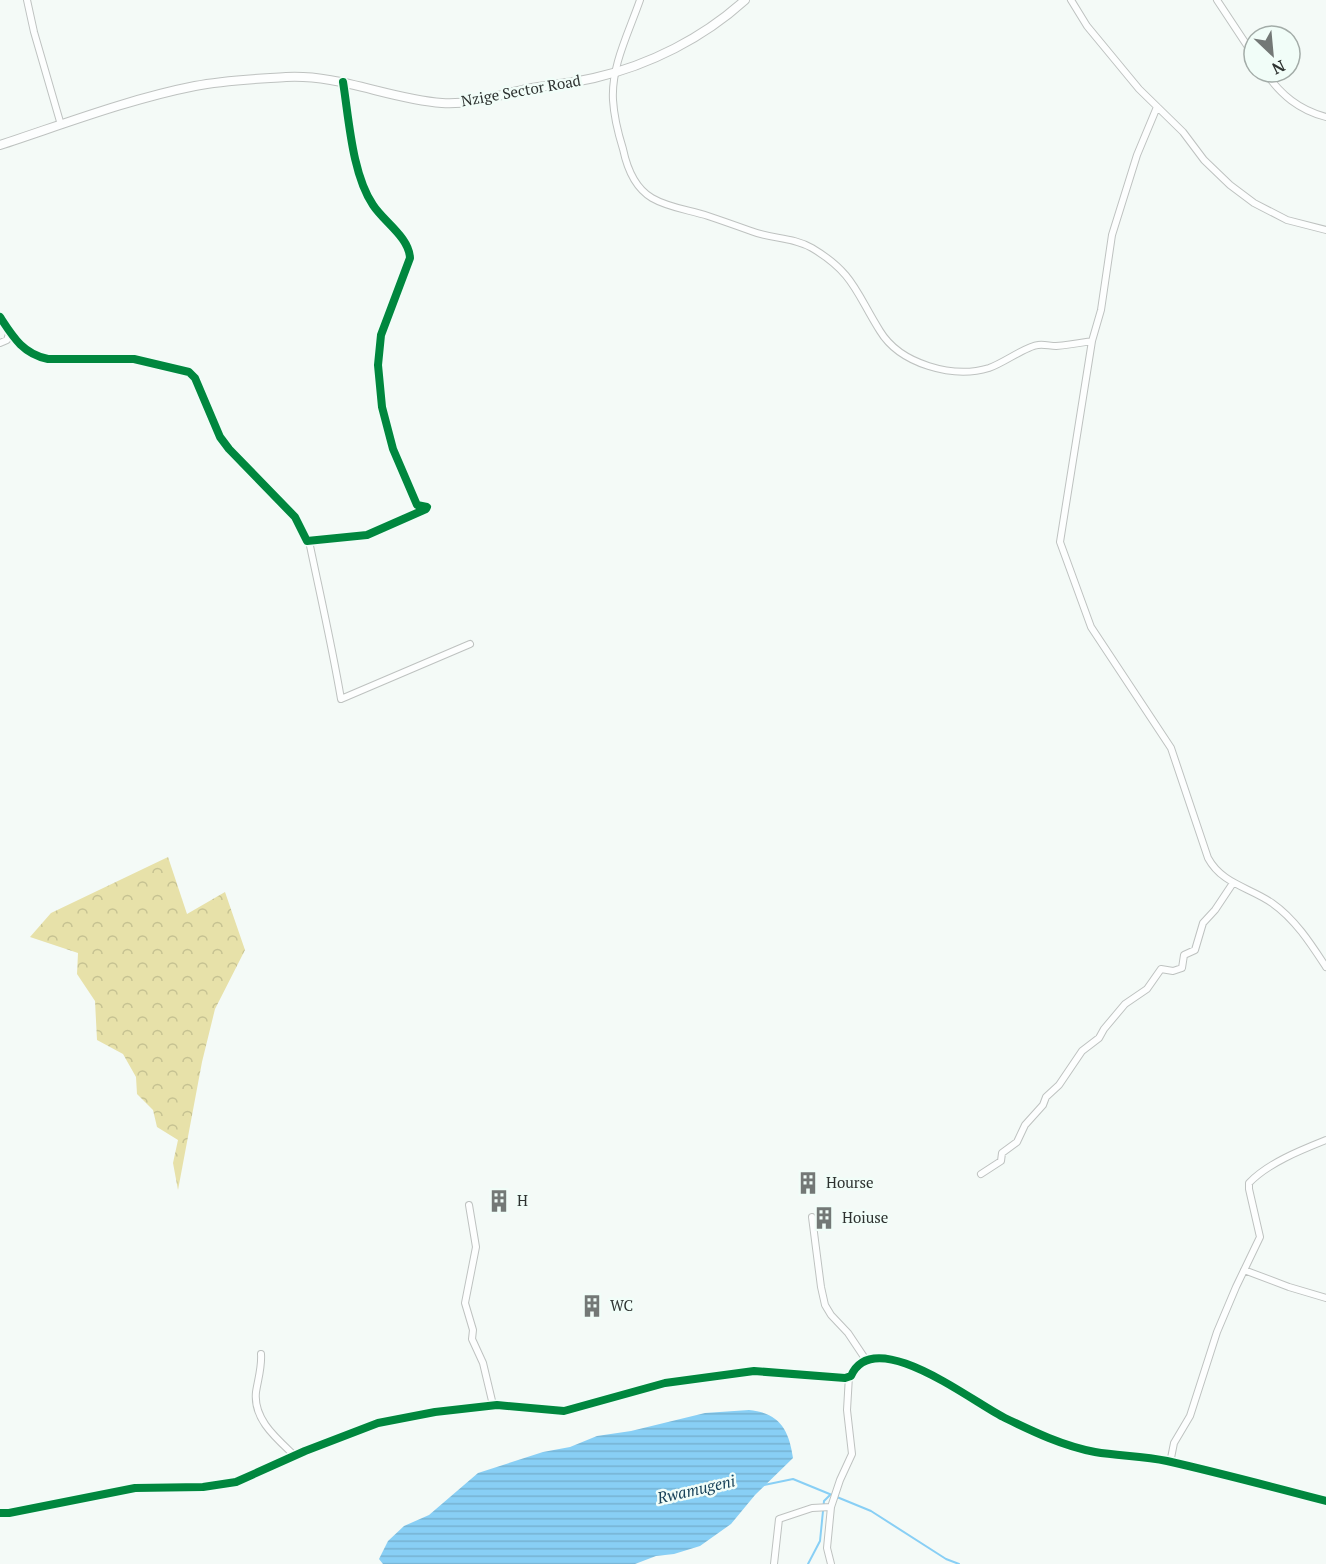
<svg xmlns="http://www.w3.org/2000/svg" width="1326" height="1564" font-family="'PT Serif',serif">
  <defs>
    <pattern id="forest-crowns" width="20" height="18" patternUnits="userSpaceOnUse" patternTransform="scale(1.5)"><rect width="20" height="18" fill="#e7e1a9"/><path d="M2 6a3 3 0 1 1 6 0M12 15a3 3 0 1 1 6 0" fill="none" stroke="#c6c292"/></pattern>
    <pattern id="water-rules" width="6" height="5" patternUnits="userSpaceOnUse" patternTransform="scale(1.5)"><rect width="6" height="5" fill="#88cff5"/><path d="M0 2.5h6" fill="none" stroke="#76b2d2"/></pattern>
  </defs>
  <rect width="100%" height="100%" fill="#f4faf7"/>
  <path fill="url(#forest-crowns)" d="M168 857 187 914 225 892 245 950 215 1009 202 1062 178 1190 173 1163 178 1140 157 1127 153 1110 137 1094 136 1077 123 1054 97 1040 95 1001 77 974 78 953 30 937 51 913Z"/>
  <path fill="url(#water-rules)" d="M749 1410C780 1413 789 1430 793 1458L755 1495 731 1524 700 1546 674 1554 656 1556 635 1564H383L379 1559 388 1541 404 1526 429 1515 478 1473 543 1452 570 1447 597 1436 631 1431 705 1413Z"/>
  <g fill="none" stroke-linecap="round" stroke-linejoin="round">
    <path stroke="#88cff5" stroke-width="2" d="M764 1485 793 1479 871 1511 946 1559 959 1564
      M808 1564 820 1541 824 1501 830 1495"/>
    <g stroke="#bec2c0" stroke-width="8">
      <path id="minor" d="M27 0 34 32 61 125
        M640 0C629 32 611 66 613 100 614 117 618 133 623 149 627 168 635 188 652 198 669 208 690 210 708 216 723 221 737 226 751 231 771 239 793 237 812 248 854 273 856 293 880 331 900 364 953 379 989 368 1004 363 1026 346 1038 345 1044 344 1050 346 1056 346 1069 345 1080 343 1092 341
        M1071 0 1087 26 1139 89 1183 132 1204 160 1230 185 1254 203 1287 220 1326 230
        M1217 0 1254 56
        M1265 72C1281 95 1299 110 1326 117
        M1157 107 1137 155 1112 235 1101 310 1092 341 1060 542 1091 627 1171 748 1208 858C1222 884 1249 887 1272 903 1295 919 1311 944 1326 967
        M0 317C13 337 23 354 48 359H134L189 372 195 378 220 437 229 449 295 517 307 541 367 535 426 509 427 507 417 505 393 449 382 407 378 365 381 335 410 258C409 237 384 222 373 205 352 174 349 119 343 82
        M0 343 7 340 9 334
        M309 541C320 594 332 646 341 699L470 644
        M981 1174 1001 1161 1002 1153 1017 1142 1025 1125 1043 1105 1046 1097 1059 1085 1082 1051 1099 1038 1104 1029 1125 1004 1147 989 1161 969 1173 971 1182 968 1184 955 1195 950 1203 923 1215 910 1233 883
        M469 1205 476 1247 465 1303 473 1330 472 1339 483 1363 493 1405
        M812 1217 821 1287 825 1305 831 1315 848 1333 866 1360
        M1244 1270 1289 1287 1326 1298
        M261 1354C262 1367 258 1379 256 1392 253 1419 276 1438 294 1455L290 1458
        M1170 1463 1174 1443 1190 1416 1217 1332 1236 1287 1260 1237 1249 1189V1183C1268 1163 1301 1150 1326 1140
        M0 1513H9L135 1488 203 1487 236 1482 305 1451 378 1423 435 1412 497 1405 564 1411 665 1383 754 1371 845 1378 851 1376C874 1323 975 1404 1005 1418 1034 1432 1063 1446 1095 1452 1119 1456 1143 1456 1167 1461 1220 1473 1273 1487 1326 1501
        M774 1564 779 1519 812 1508 831 1507
        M831 1564 827 1548 831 1507 840 1480 852 1454 847 1410 849 1376"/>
    </g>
    <g stroke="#bec2c0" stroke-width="10">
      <path id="secondary" d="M0 145C64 124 129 99 195 86 225 80 256 79 286 77 339 74 389 99 442 103 470 105 499 95 527 89 549 85 572 83 594 78 650 65 703 38 745 0"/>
    </g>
    <use href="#minor" stroke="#fdfefe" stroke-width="6"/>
    <use href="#secondary" stroke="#fdfefe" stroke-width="8"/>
    <g stroke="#f1fdf8" stroke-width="11">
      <path id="cycleway" d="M0 317C13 337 23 354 48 359H134L189 372 195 378 220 437 229 449 295 517 307 541 367 535 426 509 427 507 417 505 393 449 382 407 378 365 381 335 410 258C409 237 384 222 373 205 352 174 349 119 343 82
        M0 1513H9L135 1488 203 1487 236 1482 305 1451 378 1423 435 1412 497 1405 564 1411 665 1383 754 1371 845 1378 851 1376C874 1323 975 1404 1005 1418 1034 1432 1063 1446 1095 1452 1119 1456 1143 1456 1167 1461 1220 1473 1273 1487 1326 1501"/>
    </g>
    <use href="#cycleway" stroke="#00873e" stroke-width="8"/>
  </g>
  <defs>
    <g id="building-bare" transform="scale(1.8)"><path d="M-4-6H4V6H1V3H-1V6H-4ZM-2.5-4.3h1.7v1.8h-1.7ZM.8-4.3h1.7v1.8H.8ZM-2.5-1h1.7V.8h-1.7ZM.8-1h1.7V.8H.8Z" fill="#737876" stroke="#f1fdf8" stroke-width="2.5" paint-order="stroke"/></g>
  </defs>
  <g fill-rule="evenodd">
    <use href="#building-bare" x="808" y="1183"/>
    <use href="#building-bare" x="499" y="1201"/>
    <use href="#building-bare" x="824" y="1218"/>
    <use href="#building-bare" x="592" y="1306"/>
  </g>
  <g text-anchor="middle" stroke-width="5" stroke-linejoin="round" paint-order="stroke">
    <g font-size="15" fill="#2d3230" stroke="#f1fdf8">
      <text transform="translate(521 91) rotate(-10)" y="5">Nzige Sector Road</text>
    </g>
    <g font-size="15" fill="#2d3230" stroke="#f1fdf8" text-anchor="start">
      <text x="826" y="1188">Hourse</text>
      <text x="517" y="1206">H</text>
      <text x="842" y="1223">Hoiuse</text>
      <text x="610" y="1311">WC</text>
    </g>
    <g font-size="16" font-style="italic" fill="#184259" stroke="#f1fdf8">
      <text transform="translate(696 1489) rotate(-13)" y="6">Rwamugeni</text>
    </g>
  </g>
  <g transform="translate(1272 54) rotate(154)"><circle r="28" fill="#f1fdf8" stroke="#a3aca8" stroke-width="1.5"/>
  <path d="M0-4.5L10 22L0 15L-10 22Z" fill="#737876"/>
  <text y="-9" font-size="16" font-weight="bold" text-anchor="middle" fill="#2d3230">N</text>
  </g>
</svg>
